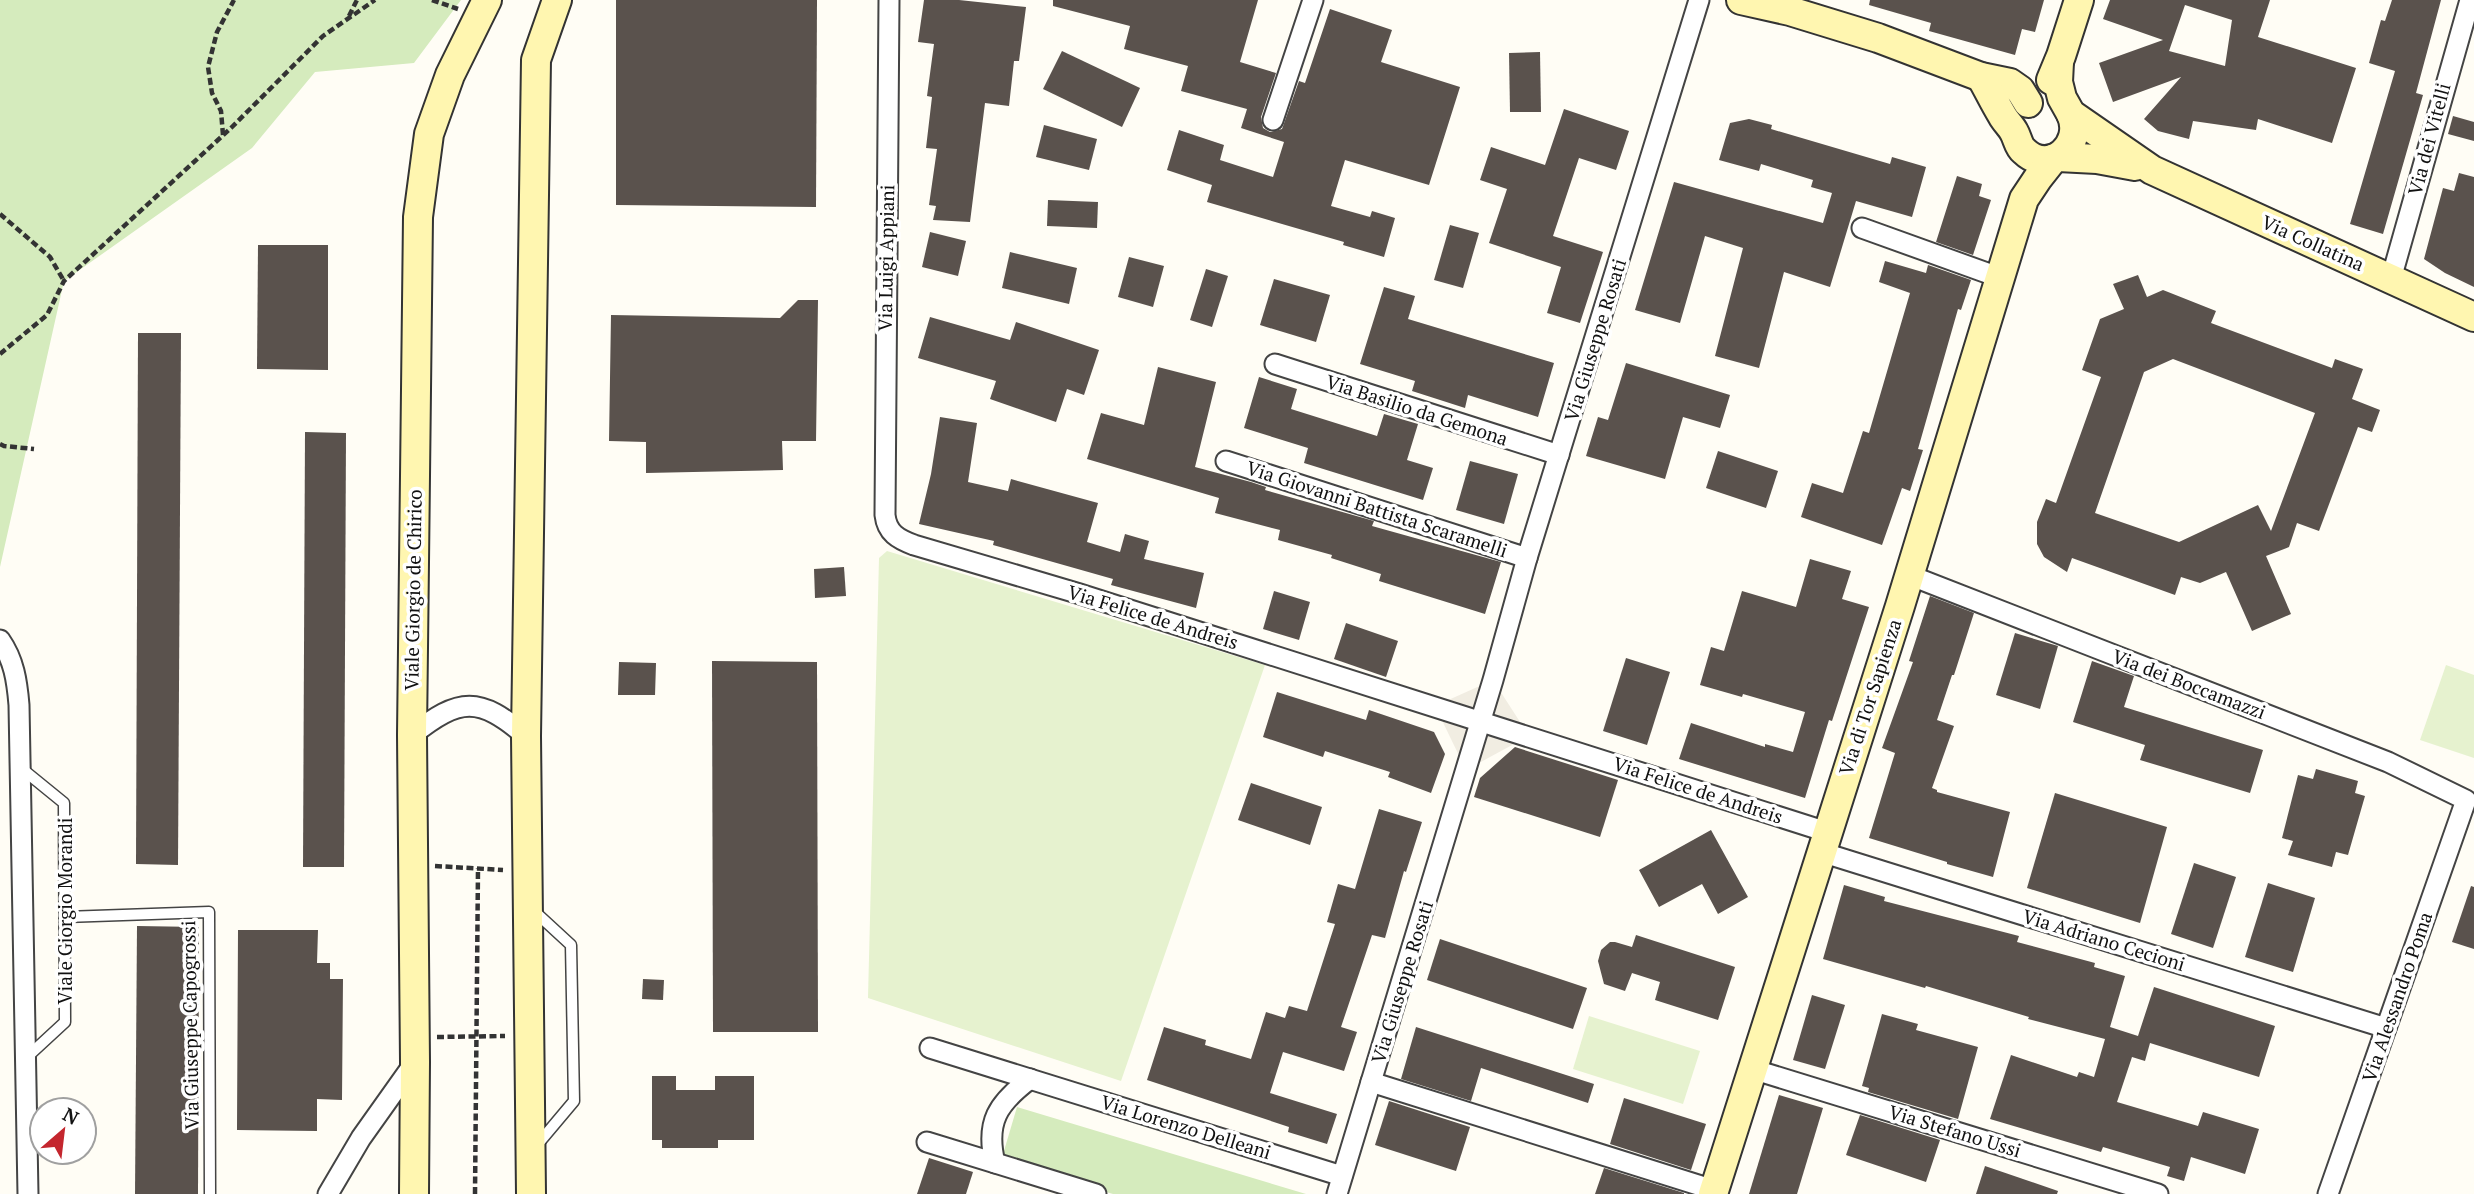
<svg xmlns="http://www.w3.org/2000/svg" width="2474" height="1194" viewBox="0 0 2474 1194" font-family="'PT Serif',serif">
	<style>
		.green { fill: #d5ebbd }
		.pitch { fill: #e6f2cf }
		.plaza { fill: #f1ede2 }
		.building { fill: #5a524d; fill-rule: evenodd }
		.lines { fill: none; stroke-linecap: round; stroke-linejoin: round }
		.lane-casing { stroke: #444; stroke-width: 13 }
		.street-casing { stroke: #444; stroke-width: 23 }
		.secondary-casing { stroke: #333; stroke-width: 32 }
		.path { stroke: #333; stroke-width: 4.5; stroke-dasharray: 7 3.5; stroke-linecap: butt }
		.lane { stroke: #fff; stroke-width: 10 }
		.street { stroke: #fff; stroke-width: 19 }
		.secondary { stroke: #fff6b0; stroke-width: 28 }
		.labels { text-anchor: middle; stroke-width: 7; stroke-linejoin: round; paint-order: stroke }
		.street-label { font-size: 19px; fill: #111; stroke: #fff }
	</style>
	<rect width="100%" height="100%" fill="#fffdf5"/>
	<!-- green -->
	<g class="green">
		<path d="M0,0H461L414,63L315,72L252,148L64,281L0,567Z"/>
		<path d="M1017,1107L1306,1194H1113L1001,1161Z"/>
	</g>
	<!-- pitch -->
	<g class="pitch">
		<path d="M887,551L1265,665L1121,1081L868,998L879,558Z"/>
		<path d="M2446,665L2474,675V758L2420,740Z"/>
		<path d="M1589,1016L1700,1051L1683,1104L1573,1069Z"/>
	</g>
	<!-- plaza -->
	<path class="plaza" d="M1493,680L1529,736L1466,770L1435,706Z"/>
	<!-- building -->
	<g class="building">
		<path d="M616,0H817L816,207L616,205Z"/>
		<path d="M924,0H959L1026,7L1019,61H1014L1009,106L985,103L970,222L933,220L936,206L929,205L937,149L926,148L932,97L927,96L934,44L918,42Z"/>
		<path d="M1053,0H1258L1240,62L1276,73L1261,117L1263,128L1270,132L1282,129L1299,81L1305,83L1330,9L1392,30L1381,62L1460,87L1429,185L1345,160L1331,206L1370,217L1372,211L1395,218L1384,257L1343,245L1344,242L1207,202L1212,185L1167,170L1179,130L1224,145L1220,160L1273,177L1284,142L1241,128L1247,109L1181,91L1188,66L1124,49L1130,26L1053,6Z"/>
		<path d="M1870,0H2044L2035,32L2022,29L2015,55L1929,31L1931,23L1869,5Z"/>
		<path d="M2110,0H2270L2258,37L2356,68L2332,143L2258,119L2256,130L2193,121L2189,139L2158,131L2144,119L2181,77L2113,102L2099,63L2163,40L2103,19ZM2185,5L2232,20L2225,66L2169,51Z"/>
		<path d="M2392,0H2441L2416,93L2423,95L2383,234L2350,224L2395,71L2369,63L2381,20L2385,21Z"/>
		<path d="M1062,51L1140,88L1122,127L1043,89Z"/>
		<path d="M1540,52L1541,112H1510L1509,53Z"/>
		<path d="M1564,109L1629,131L1616,170L1579,158L1553,236L1603,252L1580,323L1547,313L1561,267L1489,243L1507,189L1480,180L1491,147L1545,165Z"/>
		<path d="M2453,116L2474,122V141L2448,134Z"/>
		<path d="M1749,119L1772,125L1771,129L1890,164L1892,157L1926,167L1912,217L1856,201L1830,287L1784,272L1759,368L1715,356L1743,248L1705,236L1680,323L1635,310L1674,182L1823,223L1832,193L1811,187L1813,180L1761,164L1759,171L1719,160L1730,123Z"/>
		<path d="M1044,125L1097,139L1089,170L1036,157Z"/>
		<path d="M2459,173L2474,177V287L2445,273L2424,259L2443,188L2454,191Z"/>
		<path d="M1957,176L1982,184L1979,196L1991,200L1973,255L1936,242Z"/>
		<path d="M1048,200L1098,202L1097,228L1047,226Z"/>
		<path d="M1450,225L1479,233L1463,288L1434,280Z"/>
		<path d="M930,232L966,241L958,276L922,267Z"/>
		<path d="M258,245H328V370L257,369Z"/>
		<path d="M1010,252L1077,268L1069,304L1002,288Z"/>
		<path d="M1129,257L1164,266L1153,307L1118,297Z"/>
		<path d="M1885,261L1926,273L1928,265L1971,280L1961,310L1958,309L1918,449L1923,450L1910,491L1902,488L1882,545L1801,517L1812,483L1843,493L1863,431L1869,433L1910,293L1879,282Z"/>
		<path d="M1206,269L1228,276L1212,327L1190,320Z"/>
		<path d="M2138,275L2147,297L2163,290L2216,311L2211,323L2332,368L2335,359L2363,369L2352,399L2380,410L2372,432L2358,427L2319,531L2297,523L2289,547L2266,556L2291,614L2252,631L2226,572L2200,583L2181,577L2175,595L2072,558L2067,572L2044,557L2037,544V522L2046,499L2056,503L2101,377L2082,370L2100,319L2124,309L2113,284ZM2173,359L2315,413L2271,531L2258,505L2179,542L2095,513L2144,372Z"/>
		<path d="M1274,279L1330,295L1316,342L1260,325Z"/>
		<path d="M1384,287L1415,296L1408,319L1554,363L1538,417L1468,395L1465,408L1412,391L1415,381L1360,364Z"/>
		<path d="M798,300H818L816,441H782L783,470L646,473V442L609,441L611,315L780,318Z"/>
		<path d="M930,317L1010,340L1016,322L1099,350L1084,395L1067,389L1056,422L990,399L996,381L918,358Z"/>
		<path d="M138,333H181L178,865L136,864Z"/>
		<path d="M1626,363L1730,395L1720,428L1683,417L1665,479L1586,456L1598,417L1608,420Z"/>
		<path d="M1158,367L1216,382L1195,467L1251,482L1266,487L1265,490L1374,521L1372,526L1501,562L1485,614L1379,581L1381,574L1331,558L1332,555L1278,540L1280,530L1215,513L1219,498L1087,459L1101,413L1144,425Z"/>
		<path d="M1259,377L1297,389L1291,409L1377,436L1384,414L1418,424L1407,460L1433,468L1423,500L1304,463L1308,448L1244,428Z"/>
		<path d="M940,417L977,423L968,482L1008,491L1011,479L1098,503L1087,542L1120,552L1125,534L1149,541L1144,559L1204,573L1196,608L1111,585L1113,579L993,545L994,541L919,524L931,474Z"/>
		<path d="M305,432L346,433L344,867H303Z"/>
		<path d="M1718,451L1778,471L1766,508L1706,488Z"/>
		<path d="M1470,461L1518,474L1504,524L1456,510Z"/>
		<path d="M1810,559L1851,571L1842,599L1869,607L1832,721L1829,720L1805,798L1679,759L1691,723L1765,747V744L1793,752L1805,712L1743,694L1742,697L1700,685L1711,647L1724,651L1742,591L1796,607Z"/>
		<path d="M844,567L846,596L815,598L814,569Z"/>
		<path d="M1274,591L1310,602L1299,640L1263,629Z"/>
		<path d="M1930,596L1974,613L1954,675H1952L1937,720L1954,726L1932,788L1937,790V792L2010,812L1993,877L1947,864V862L1869,838L1895,753L1882,748L1913,662L1909,661Z"/>
		<path d="M1346,623L1398,641L1386,677L1334,659Z"/>
		<path d="M2015,633L2058,646L2040,709L1996,695Z"/>
		<path d="M1626,658L1670,672L1647,745L1603,731Z"/>
		<path d="M712,661L817,662L818,1032H713Z"/>
		<path d="M2092,661L2134,676L2124,707L2263,750L2250,793L2140,760L2145,745L2073,722Z"/>
		<path d="M619,662L656,663L655,695H618Z"/>
		<path d="M1277,692L1366,720L1369,710L1434,732L1445,754L1431,793L1388,777L1390,772L1325,751L1323,757L1263,737Z"/>
		<path d="M1515,747L1618,780L1600,837L1474,797L1480,778Z"/>
		<path d="M2316,769L2358,781L2355,793L2365,796L2348,855L2336,852L2332,867L2288,855L2293,841L2282,838L2298,775L2313,779Z"/>
		<path d="M1251,783L1322,807L1310,845L1238,820Z"/>
		<path d="M2055,793L2167,827L2140,923L2027,888Z"/>
		<path d="M1379,809L1422,822L1406,872L1404,871L1385,938L1372,935L1341,1027L1357,1032L1344,1071L1283,1052L1270,1093L1337,1114L1327,1144L1288,1132L1289,1127L1147,1080L1164,1027L1206,1040L1205,1045L1251,1059L1266,1012L1285,1018L1289,1006L1307,1011L1335,924L1327,922L1338,884L1355,889Z"/>
		<path d="M1711,830L1748,897L1718,914L1702,884L1659,907L1639,870Z"/>
		<path d="M2194,863L2236,877L2213,948L2171,934Z"/>
		<path d="M2268,883L2315,898L2293,972L2245,957Z"/>
		<path d="M1844,885L1885,897L1884,901L2019,936L2017,942L2095,963L2094,967L2125,976L2110,1027L2138,1036L2154,987L2275,1026L2259,1077L2150,1043L2145,1061L2132,1057L2117,1102L2198,1126L2203,1112L2259,1129L2245,1174L2191,1157L2184,1181L2167,1176L2170,1167L2103,1147L2101,1152L1990,1119L2011,1055L2077,1077L2079,1072L2094,1077L2105,1039L2028,1019L2029,1017L1926,986L1925,988L1823,959Z"/>
		<path d="M2471,886L2474,887V949L2452,942Z"/>
		<path d="M137,926L199,927L198,1194H135Z"/>
		<path d="M238,930H318L317,963H330V979H343L342,1100L317,1099V1131L237,1130Z"/>
		<path d="M1636,935L1735,967L1718,1020L1655,1000L1660,982L1632,973L1625,991L1604,984L1598,961L1601,950L1610,942H1615L1632,947Z"/>
		<path d="M1440,939L1587,988L1573,1029L1427,980Z"/>
		<path d="M643,979L664,980L663,1000L642,999Z"/>
		<path d="M1812,995L1845,1005L1825,1069L1793,1060Z"/>
		<path d="M1882,1014L1918,1024L1916,1030L1978,1047L1958,1119L1868,1092L1869,1088L1862,1086Z"/>
		<path d="M1416,1027L1594,1084L1588,1103L1481,1068L1471,1101L1401,1079Z"/>
		<path d="M652,1076H676V1090H715V1076H754V1140H718V1148H662V1140H652Z"/>
		<path d="M1779,1095L1823,1108L1797,1194H1749Z"/>
		<path d="M1624,1098L1706,1124L1691,1170L1610,1144Z"/>
		<path d="M1389,1101L1470,1127L1456,1171L1375,1145Z"/>
		<path d="M1860,1115L1940,1140L1926,1182L1846,1155Z"/>
		<path d="M929,1158L973,1172L966,1194H917Z"/>
		<path d="M1985,1166L2058,1191L2057,1194H1976Z"/>
		<path d="M1604,1168L1684,1193V1194H1595Z"/>
	</g>
	<g class="lines">
		<!-- lane casing -->
		<g class="lane-casing">
			<g id="lane">
				<path d="M21,768L64,803L65,1022L26,1058"/>
				<path d="M533,910L571,945L574,1101L537,1145"/>
				<path d="M65,917L209,912L210,1194"/>
			</g>
		</g>
		<!-- street casing -->
		<g class="street-casing">
			<g id="street">
				<path d="M889,0L885,515C887,533 898,539 914,545L1080,594L1827,832"/>
				<path d="M1273,120L1313,0"/>
				<path d="M1862,228L2001,278"/>
				<path d="M2391,279L2470,0"/>
				<path d="M1275,364L1559,455"/>
				<path d="M1226,461L1527,558"/>
				<path d="M1909,575L2388,762L2466,800L2328,1194"/>
				<path d="M0,640C14,660 17,681 19,705L28,1194"/>
				<path d="M412,735C460,697 479,696 526,736"/>
				<path d="M1821,852L2386,1028"/>
				<path d="M930,1048L1342,1176"/>
				<path d="M1752,1069L2158,1194"/>
				<path d="M1371,1082L1714,1190"/>
				<path d="M927,1142L1096,1194"/>
				<path d="M995,1163C985,1122 998,1103 1030,1079"/>
				<path d="M328,1194L361,1138L415,1062"/>
				<path d="M1337,1194L1493,680L1527,558L1699,0"/>
			</g>
		</g>
		<!-- secondary casing -->
		<g class="secondary-casing">
			<g id="secondary">
				<path d="M1741,0L1790,11L1878,38L1981,77L2010,83L2020,90L2028,103"/>
				<path d="M2059,62L2058,82L2062,98L2071,114L2152,170L2474,317"/>
				<path d="M1981,77C1988,89 1994,102 2002,115C2005,121 2011,126 2014,132C2018,139 2018,146 2024,151C2050,176 2085,144 2071,114"/>
				<path d="M2051,80L2061,56L2079,0"/>
				<path d="M2058,157L2097,159L2135,166"/>
				<path d="M414,1194L415,1062L412,735L418,217L429,134L450,75L487,0"/>
				<path d="M531,1194L526,736L536,60L557,0"/>
				<path d="M1713,1194L1900,606L2024,199L2038,178L2053,159"/>
			</g>
		</g>
		<!-- path -->
		<g class="path">
			<path d="M432,0L458,9"/>
			<path d="M349,16L357,0"/>
			<path d="M223,135L221,111L212,93L208,67L217,32L234,0"/>
			<path d="M0,214L50,257L64,281"/>
			<path d="M0,354L47,315L64,281L231,128L323,36L375,0"/>
			<path d="M0,444L4,446L34,449"/>
			<path d="M435,866L503,870"/>
			<path d="M437,1037L505,1036"/>
			<path d="M475,1194L478,868"/>
		</g>
		<!-- lane -->
		<use href="#lane" class="lane"/>
		<!-- street -->
		<use href="#street" class="street"/>
		<!-- secondary -->
		<use href="#secondary" class="secondary"/>
	</g>
	<g class="labels">
		<!-- street labels -->
		<g class="street-label">
			<text transform="translate(2429 139) rotate(-75)" y="7">Via dei Vitelli</text>
			<text transform="translate(2313 243) rotate(24)" y="7">Via Collatina</text>
			<text transform="translate(886 258) rotate(-89)" y="7">Via Luigi Appiani</text>
			<text transform="translate(1595 340) rotate(-73)" y="7">Via Giuseppe Rosati</text>
			<text transform="translate(1417 410) rotate(18)" y="7">Via Basilio da Gemona</text>
			<text transform="translate(1377 509) rotate(18)" y="7">Via Giovanni Battista Scaramelli</text>
			<text transform="translate(413 590) rotate(-89)" y="7">Viale Giorgio de Chirico</text>
			<text transform="translate(1153 617) rotate(17)" y="7">Via Felice de Andreis</text>
			<text transform="translate(2189 684) rotate(21)" y="7">Via dei Boccamazzi</text>
			<text transform="translate(1870 697) rotate(-72)" y="7">Via di Tor Sapienza</text>
			<text transform="translate(1698 790) rotate(18)" y="7">Via Felice de Andreis</text>
			<text transform="translate(65 911) rotate(-90)" y="7">Viale Giorgio Morandi</text>
			<text transform="translate(2104 940) rotate(17)" y="7">Via Adriano Cecioni</text>
			<text transform="translate(1402 982) rotate(-73)" y="7">Via Giuseppe Rosati</text>
			<text transform="translate(2397 997) rotate(-71)" y="7">Via Alessandro Poma</text>
			<text transform="translate(190 1025) rotate(-91)" y="7">Via Giuseppe Capogrossi</text>
			<text transform="translate(1186 1127) rotate(17)" y="7">Via Lorenzo Delleani</text>
			<text transform="translate(1955 1131) rotate(17)" y="7">Via Stefano Ussi</text>
		</g>
	</g>
	<!-- north arrow -->
	<g transform="translate(63 1131) rotate(28)"><circle r="33" fill="#ffffff" stroke="#a0a0a0" stroke-width="2"/>
	<path d="M0-5L12 26L0 18L-12 26Z" fill="#c4262e"/>
	<text y="-10" font-size="19" font-weight="bold" text-anchor="middle" fill="#111111">N</text>
	</g>
</svg>
